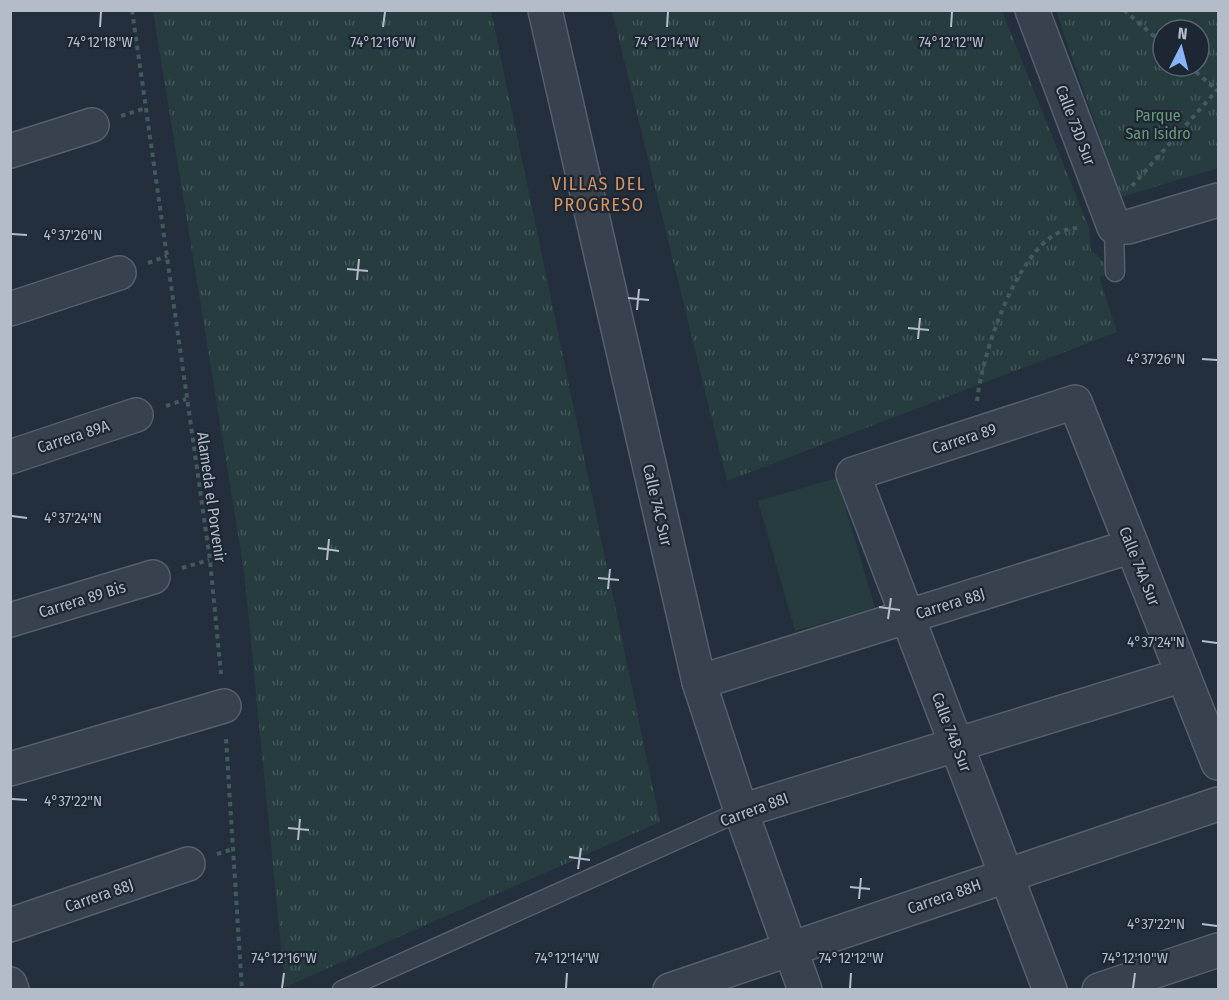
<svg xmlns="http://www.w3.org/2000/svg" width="1229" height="1000" viewBox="0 0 1229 1000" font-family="'Fira Sans Condensed',sans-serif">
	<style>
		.grass { fill: url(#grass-tufts); fill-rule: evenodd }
		.garden { fill: #263c3f }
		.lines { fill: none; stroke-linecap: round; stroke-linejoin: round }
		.lane-casing { stroke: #565f6c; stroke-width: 21 }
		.street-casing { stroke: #565f6c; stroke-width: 36 }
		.path { stroke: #44595c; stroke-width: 4; stroke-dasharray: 4.5 4.5; stroke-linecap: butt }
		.lane { stroke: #38414e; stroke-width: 18 }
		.street { stroke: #38414e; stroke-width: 33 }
		.ticks { fill: none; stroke: #b4bcc9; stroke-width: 2 }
		.labels { text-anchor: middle; stroke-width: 4.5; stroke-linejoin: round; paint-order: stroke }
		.park-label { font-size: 16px; fill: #6b9a76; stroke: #1d2633 }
		.street-label { font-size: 16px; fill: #b4bcc9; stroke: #1d2633 }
		.neighbourhood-label { font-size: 18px; letter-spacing: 1.5px; fill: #d59563; stroke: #1d2633 }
		.ticks-label { font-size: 15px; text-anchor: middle; fill: #b4bcc9; stroke: #1d2633; stroke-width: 4.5; stroke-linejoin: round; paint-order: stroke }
	</style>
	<defs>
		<pattern id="grass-tufts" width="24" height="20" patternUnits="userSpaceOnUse" patternTransform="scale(1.5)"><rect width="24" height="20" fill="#263c3f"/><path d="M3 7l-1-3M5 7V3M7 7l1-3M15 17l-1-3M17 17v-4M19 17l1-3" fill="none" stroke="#435659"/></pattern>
	</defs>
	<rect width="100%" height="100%" fill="#242f3e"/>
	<!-- grass -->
	<g class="grass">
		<path d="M153,11H491L660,822L285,987L244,571Z"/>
		<path d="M612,11H1002L1089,228L1091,250L1115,272L1099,277L1117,332L727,481Z"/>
		<path d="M1056,11H1218V168L1121,197ZM1163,30H1199V66H1163Z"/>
	</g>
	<!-- garden -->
	<path class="garden" d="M837,478L875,608L795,631L758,501Z"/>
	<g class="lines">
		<!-- lane casing -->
		<g class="lane-casing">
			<g id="lane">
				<path d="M1114,227L1115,272"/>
				<path d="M342,990L741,811"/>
			</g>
		</g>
		<!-- street casing -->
		<g class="street-casing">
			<g id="street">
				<path d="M545,10L699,682L741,811L805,990"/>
				<path d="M1032,10L1114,227H1128L1218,200"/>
				<path d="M10,151L92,125"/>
				<path d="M10,309L119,273"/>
				<path d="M10,457L136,415"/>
				<path d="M10,620L153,577"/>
				<path d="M699,682L1132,546"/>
				<path d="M10,769L224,706"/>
				<path d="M741,811L1183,675"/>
				<path d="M10,925L188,864"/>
				<path d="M10,984L12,990"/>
				<path d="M670,990L1218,804"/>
				<path d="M1050,990L853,474L1075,402L1218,763"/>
				<path d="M1099,990L1218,950"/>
			</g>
		</g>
		<!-- path -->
		<g class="path">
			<path d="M132,10L210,560L221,674"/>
			<path d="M1124,10L1163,44"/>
			<path d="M1189,66L1218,91"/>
			<path d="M121,116L146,108"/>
			<path d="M1132,186L1218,89"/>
			<path d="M148,263L167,256"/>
			<path d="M977,401C982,355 1013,261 1054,235C1062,230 1071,228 1080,228"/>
			<path d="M166,406L186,399"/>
			<path d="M182,568L209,560"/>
			<path d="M226,739L242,990"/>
			<path d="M217,854L233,849"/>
		</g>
		<!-- lane -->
		<use href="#lane" class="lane"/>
		<!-- street -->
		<use href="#street" class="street"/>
	</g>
	<!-- ticks -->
	<path class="ticks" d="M100,27L101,12M383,27L385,12M667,27L668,12M951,27L952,12M12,234L27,235M347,269L368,271M357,280L359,259M628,298L649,300M637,310L639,289M908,328L929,330M918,339L920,318M1202,359L1217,360M12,516L27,518M318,548L339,551M327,560L329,539M598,578L619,580M608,589L610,569M879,607L900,610M888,619L891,598M1202,641L1217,643M12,799L27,800M288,828L309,830M298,840L300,819M569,857L590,860M578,869L581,848M850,887L870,889M859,899L861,878M1202,924L1217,926M282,988L284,973M566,988L567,973M850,988L851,973M1133,988L1135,973"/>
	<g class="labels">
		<!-- park labels -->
		<g class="park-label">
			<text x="1158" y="121">Parque<tspan x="1158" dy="18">San Isidro</tspan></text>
		</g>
		<!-- street labels -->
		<g class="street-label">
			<text transform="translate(1076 125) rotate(69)" y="6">Calle 73D Sur</text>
			<text transform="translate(73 436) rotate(-18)" y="6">Carrera 89A</text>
			<text transform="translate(964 438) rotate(-18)" y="6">Carrera 89</text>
			<text transform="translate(212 497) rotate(82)" y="6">Alameda el Porvenir</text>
			<text transform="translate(658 505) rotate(77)" y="6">Calle 74C Sur</text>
			<text transform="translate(1140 566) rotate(68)" y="6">Calle 74A Sur</text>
			<text transform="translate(82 599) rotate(-17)" y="6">Carrera 89 Bis</text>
			<text transform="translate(950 603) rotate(-17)" y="6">Carrera 88J</text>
			<text transform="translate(952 732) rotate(69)" y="6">Calle 74B Sur</text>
			<text transform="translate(754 809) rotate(-20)" y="6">Carrera 88I</text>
			<text transform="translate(99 895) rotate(-19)" y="6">Carrera 88J</text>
			<text transform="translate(944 896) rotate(-19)" y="6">Carrera 88H</text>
		</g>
		<!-- neighbourhood labels -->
		<g class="neighbourhood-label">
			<text x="599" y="190">VILLAS DEL<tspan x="599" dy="21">PROGRESO</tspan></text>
		</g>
	</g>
	<g class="ticks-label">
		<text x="100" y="47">74°12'18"W</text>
		<text x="383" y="47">74°12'16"W</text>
		<text x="667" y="47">74°12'14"W</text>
		<text x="951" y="47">74°12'12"W</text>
		<text x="73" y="240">4°37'26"N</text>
		<text x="1156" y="364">4°37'26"N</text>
		<text x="73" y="523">4°37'24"N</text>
		<text x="1156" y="647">4°37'24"N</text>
		<text x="73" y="806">4°37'22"N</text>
		<text x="1156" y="929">4°37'22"N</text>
		<text x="284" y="963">74°12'16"W</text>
		<text x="567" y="963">74°12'14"W</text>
		<text x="851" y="963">74°12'12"W</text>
		<text x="1135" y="963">74°12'10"W</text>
	</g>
	<!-- border -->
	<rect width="1229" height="1000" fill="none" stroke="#b4bcc9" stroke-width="24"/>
	<!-- north arrow -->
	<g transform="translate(1181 48) rotate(6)"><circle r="28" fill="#1d2633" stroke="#59626f" stroke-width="1.5"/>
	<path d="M0-4.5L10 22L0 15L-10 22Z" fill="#8ab4f8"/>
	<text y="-9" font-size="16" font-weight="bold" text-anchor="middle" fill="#b4bcc9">N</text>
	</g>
</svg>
